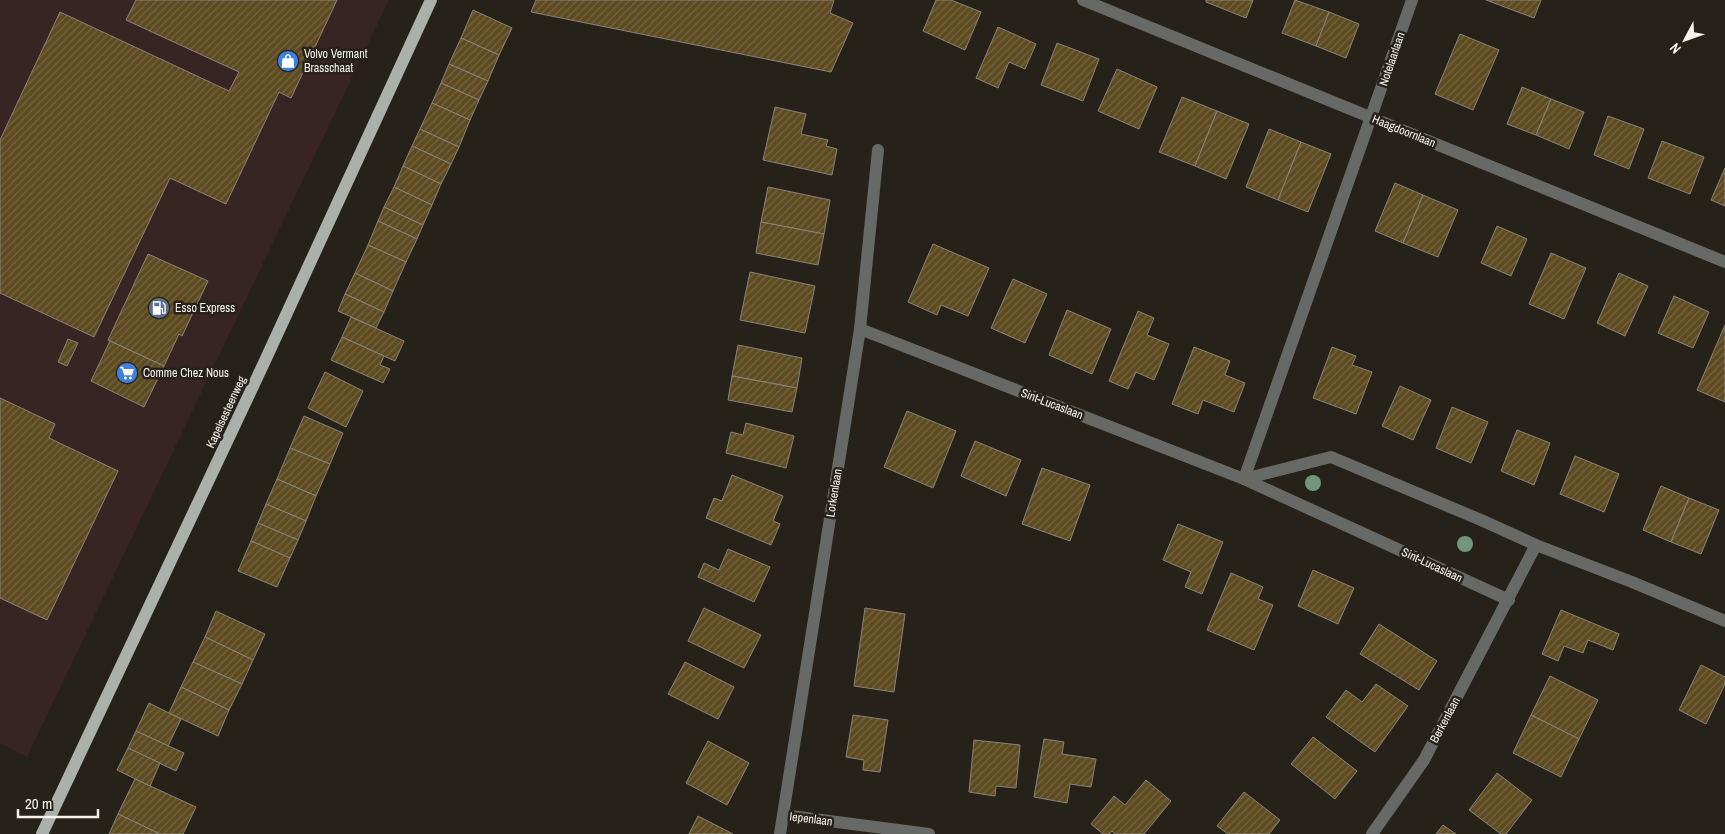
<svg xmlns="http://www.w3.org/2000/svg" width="1725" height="834" viewBox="0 0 1725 834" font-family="'Archivo Narrow',sans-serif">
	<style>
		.commercial { fill: #372423 }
		.building { fill: url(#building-hatch); stroke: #89847a }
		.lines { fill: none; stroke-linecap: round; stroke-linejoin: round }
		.minor { stroke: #666966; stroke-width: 12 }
		.major { stroke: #a9b1aa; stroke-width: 12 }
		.tree { fill: #729679 }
		.labels { text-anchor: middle; stroke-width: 5; stroke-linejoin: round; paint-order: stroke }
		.poi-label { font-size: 12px; fill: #f7f4ef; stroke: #26221a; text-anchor: start }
		.street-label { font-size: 12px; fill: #f7f4ef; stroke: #26221a }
	</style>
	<defs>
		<pattern id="building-hatch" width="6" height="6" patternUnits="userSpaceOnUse" patternTransform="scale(1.25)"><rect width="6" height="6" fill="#5d4a20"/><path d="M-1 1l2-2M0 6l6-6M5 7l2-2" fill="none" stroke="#756541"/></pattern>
	</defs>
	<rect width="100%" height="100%" fill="#26221a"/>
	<!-- commercial -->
	<path class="commercial" d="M0,0H389L27,757L0,743Z"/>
	<!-- building -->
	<g class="building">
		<path d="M136,0H337L291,98L279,92L226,204L170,178L94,337L0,293V140L60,12L229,91L239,72L126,20Z"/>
		<path d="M536,0H834L830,13L853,23L831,72L531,12Z"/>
		<path d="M936,0H951L981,12L965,50L923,31Z"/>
		<path d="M1206,0H1253L1246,18L1206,2Z"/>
		<path d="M1295,0L1329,12L1316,46L1282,33Z"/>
		<path d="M1486,0H1541L1534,18Z"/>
		<path d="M473,10L512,28L499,55L461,38Z"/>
		<path d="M1329,12L1359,24L1346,58L1316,46Z"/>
		<path d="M998,27L1036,44L1025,69L1009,62L998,88L976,78Z"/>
		<path d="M1460,34L1499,50L1473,110L1435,94Z"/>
		<path d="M461,38L499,55L488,81L449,64Z"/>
		<path d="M1057,43L1099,59L1083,101L1041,85Z"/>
		<path d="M449,64L488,81L479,100L441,83Z"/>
		<path d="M1117,69L1157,87L1139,129L1098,111Z"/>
		<path d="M441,83L479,100L470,120L432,103Z"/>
		<path d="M1522,87L1551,99L1536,135L1507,124Z"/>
		<path d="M1182,97L1217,111L1195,166L1159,152Z"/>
		<path d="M1551,99L1584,112L1569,149L1536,135Z"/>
		<path d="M432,103L470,120L459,147L420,129Z"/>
		<path d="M775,107L806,114L801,134L828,140L826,146L837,149L832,175L763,160Z"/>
		<path d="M1217,111L1249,124L1226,179L1195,166Z"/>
		<path d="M1608,116L1644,129L1629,169L1594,155Z"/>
		<path d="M420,129L459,147L451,164L412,146Z"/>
		<path d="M1269,129L1301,142L1278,200L1246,187Z"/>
		<path d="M1662,141L1704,157L1690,194L1648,178Z"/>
		<path d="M1301,142L1331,154L1308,212L1278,200Z"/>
		<path d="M412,146L451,164L441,184L403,166Z"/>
		<path d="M403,166L441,184L432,205L394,187Z"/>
		<path d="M1725,168V206L1711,200Z"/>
		<path d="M1395,183L1423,195L1403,243L1375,231Z"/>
		<path d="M394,187L432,205L423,225L384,207Z"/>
		<path d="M768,187L830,200L824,234L761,222Z"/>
		<path d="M1423,195L1458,210L1438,257L1403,243Z"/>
		<path d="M384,207L423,225L417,239L378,221Z"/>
		<path d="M378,221L417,239L406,262L368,245Z"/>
		<path d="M761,222L824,234L818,265L756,253Z"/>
		<path d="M1497,226L1527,239L1511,276L1481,263Z"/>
		<path d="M933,244L989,268L968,316L941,305L937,315L908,302Z"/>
		<path d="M368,245L406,262L393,291L355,273Z"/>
		<path d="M1551,253L1586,268L1564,319L1529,304Z"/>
		<path d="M148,254L208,281L182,336L179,334L164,366L108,340Z"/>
		<path d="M750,272L815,286L805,333L740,320Z"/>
		<path d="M355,273L393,291L384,312L345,294Z"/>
		<path d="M1619,273L1648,286L1625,336L1597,323Z"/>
		<path d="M1013,279L1047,294L1025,343L991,328Z"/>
		<path d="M345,294L384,312L376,328L338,311Z"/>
		<path d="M1674,296L1709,312L1693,348L1658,333Z"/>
		<path d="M1067,310L1111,329L1092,374L1049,355Z"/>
		<path d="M1138,311L1154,318L1147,335L1169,344L1154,380L1136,372L1128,389L1109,381Z"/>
		<path d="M351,317L404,341L395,361L342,337Z"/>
		<path d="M1725,325V402L1697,390Z"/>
		<path d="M342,337L384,356L380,365L390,369L383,383L331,360Z"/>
		<path d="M68,339L78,343L67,366L58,362Z"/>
		<path d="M110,341L164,366L144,407L91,381Z"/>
		<path d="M738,345L802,358L797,388L732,376Z"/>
		<path d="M1194,347L1230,361L1225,375L1245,383L1234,412L1203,400L1198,414L1172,404Z"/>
		<path d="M1332,347L1356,356L1352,365L1372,372L1356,414L1313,398Z"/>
		<path d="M325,372L363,391L346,427L308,408Z"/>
		<path d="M732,376L797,388L792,412L728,400Z"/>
		<path d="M1400,386L1431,400L1413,440L1382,426Z"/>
		<path d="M0,398L55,424L49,438L118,471L47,620L0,598Z"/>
		<path d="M1452,407L1488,422L1471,463L1436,448Z"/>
		<path d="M907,411L956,431L933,488L884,467Z"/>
		<path d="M304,416L343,433L330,464L290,448Z"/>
		<path d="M746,423L794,436L786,468L726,453L731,432L743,435Z"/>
		<path d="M1517,430L1550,443L1534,485L1501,471Z"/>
		<path d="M975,441L1021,460L1006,496L961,476Z"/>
		<path d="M290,448L330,464L316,496L277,479Z"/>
		<path d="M1575,456L1619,474L1604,512L1560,494Z"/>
		<path d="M1042,468L1090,485L1070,541L1022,524Z"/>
		<path d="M732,475L783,496L773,521L780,524L771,545L706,518L714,498L722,501Z"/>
		<path d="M277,479L316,496L306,521L266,504Z"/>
		<path d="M1661,486L1689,498L1671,542L1643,530Z"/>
		<path d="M1689,498L1719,510L1701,554L1671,542Z"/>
		<path d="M266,504L306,521L298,540L258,523Z"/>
		<path d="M258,523L298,540L290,558L251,541Z"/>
		<path d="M1178,524L1223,542L1202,594L1185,587L1191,572L1163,560Z"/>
		<path d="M251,541L290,558L277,587L238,571Z"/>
		<path d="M728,549L770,567L754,602L698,577L704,563L719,570Z"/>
		<path d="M1313,570L1354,588L1338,624L1298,606Z"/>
		<path d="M1231,573L1263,587L1258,599L1273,605L1254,650L1207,630Z"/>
		<path d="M704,608L761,635L744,668L688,641Z"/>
		<path d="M865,608L905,614L894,692L854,686Z"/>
		<path d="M1561,610L1619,634L1613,650L1588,640L1583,653L1564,646L1558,661L1542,654Z"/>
		<path d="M216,611L265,634L253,660L205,637Z"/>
		<path d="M1379,624L1437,661L1419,690L1360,654Z"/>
		<path d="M205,637L253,660L242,684L193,662Z"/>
		<path d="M193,662L242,684L229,710L181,687Z"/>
		<path d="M685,662L734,687L718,719L668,694Z"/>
		<path d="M1701,665L1725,677V684L1706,724L1679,710Z"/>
		<path d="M1550,676L1598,700L1579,739L1531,715Z"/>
		<path d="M1376,684L1408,706L1375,752L1326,717L1346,690L1362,702Z"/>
		<path d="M181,687L229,710L218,736L169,713Z"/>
		<path d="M149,703L181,719L168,746L136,731Z"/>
		<path d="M853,715L888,720L880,772L863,770L864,760L846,757Z"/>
		<path d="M1531,715L1579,739L1561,777L1513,753Z"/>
		<path d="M136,731L184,753L176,771L128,748Z"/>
		<path d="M1313,737L1357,771L1335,799L1291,764Z"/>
		<path d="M1044,739L1064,742L1062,754L1096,759L1091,787L1070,784L1067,803L1034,797Z"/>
		<path d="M974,740L1020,745L1016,788L996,786L995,796L969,792Z"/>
		<path d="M708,741L749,763L727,805L686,783Z"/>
		<path d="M128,748L160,763L150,786L117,770Z"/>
		<path d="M1497,773L1532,800L1506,834H1501L1469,810Z"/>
		<path d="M135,779L196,807L183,834H160L118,814Z"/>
		<path d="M1146,780L1171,801L1144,834H1115L1112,831L1109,834H1103L1091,824L1114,796L1125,805Z"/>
		<path d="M1244,792L1280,820L1269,834H1228L1217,826Z"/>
		<path d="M118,814L160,834H109Z"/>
		<path d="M698,816L733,834H689Z"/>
		<path d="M1443,825L1456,834H1436Z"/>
	</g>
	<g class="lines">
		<!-- minor -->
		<g class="minor">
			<path d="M1083,0L1725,262"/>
			<path d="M860,329L1244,479L1509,600"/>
			<path d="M1244,479L1331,457L1481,520L1536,545L1632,582L1725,621"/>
			<path d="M1244,479L1412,0"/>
			<path d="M783,815L929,834"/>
			<path d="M780,834L860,329L878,150"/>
			<path d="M1372,834L1424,760L1536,545"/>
		</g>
		<!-- major -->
		<path class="major" d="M42,834L263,365L431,0"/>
	</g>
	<!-- trees -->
	<g class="tree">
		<circle cx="1313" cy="483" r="8"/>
		<circle cx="1465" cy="544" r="8"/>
	</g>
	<!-- icons -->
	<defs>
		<g id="shop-disc" transform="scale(1.125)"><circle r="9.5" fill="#3f7fe0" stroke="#26221a"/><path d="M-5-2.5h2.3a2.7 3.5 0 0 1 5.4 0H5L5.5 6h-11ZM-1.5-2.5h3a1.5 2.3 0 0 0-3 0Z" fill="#fff"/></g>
		<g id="fuel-disc" transform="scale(1.125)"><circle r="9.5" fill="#5c6f8a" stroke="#26221a"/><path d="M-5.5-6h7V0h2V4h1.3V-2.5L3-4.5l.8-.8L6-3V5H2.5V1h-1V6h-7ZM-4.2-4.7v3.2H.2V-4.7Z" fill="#fff"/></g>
		<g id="supermarket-disc" transform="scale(1.125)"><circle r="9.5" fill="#3f7fe0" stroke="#26221a"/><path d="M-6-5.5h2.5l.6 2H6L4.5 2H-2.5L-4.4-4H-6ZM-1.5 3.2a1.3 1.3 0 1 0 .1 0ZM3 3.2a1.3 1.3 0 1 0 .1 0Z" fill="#fff"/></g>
	</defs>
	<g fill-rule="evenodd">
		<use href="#shop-disc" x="288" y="61"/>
		<use href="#fuel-disc" x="159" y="308"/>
		<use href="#supermarket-disc" x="127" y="373"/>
	</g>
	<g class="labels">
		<!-- poi labels -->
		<g class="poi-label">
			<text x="304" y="58">Volvo Vermant<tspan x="304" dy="14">Brasschaat</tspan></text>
			<text x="175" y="312">Esso Express</text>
			<text x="143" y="377">Comme Chez Nous</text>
		</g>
		<!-- street labels -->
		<g class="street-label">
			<text transform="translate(1392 59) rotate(-71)" y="4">Notelaarlaan</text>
			<text transform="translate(1404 131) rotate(22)" y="4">Haagdoornlaan</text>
			<text transform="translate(1052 404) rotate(21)" y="4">Sint-Lucaslaan</text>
			<text transform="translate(226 412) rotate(-65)" y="4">Kapelsesteenweg</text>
			<text transform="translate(834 493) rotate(-81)" y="4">Lorkenlaan</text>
			<text transform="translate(1432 565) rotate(25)" y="4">Sint-Lucaslaan</text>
			<text transform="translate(1445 720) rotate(-62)" y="4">Berkenlaan</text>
			<text transform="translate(811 819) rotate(7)" y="4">Iepenlaan</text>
		</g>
	</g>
	<!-- north arrow -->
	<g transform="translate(1685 40) rotate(229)" stroke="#26221a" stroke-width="4" paint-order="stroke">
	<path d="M0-4L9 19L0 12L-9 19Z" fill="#f7f4ef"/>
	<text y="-8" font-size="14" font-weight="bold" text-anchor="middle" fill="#f7f4ef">N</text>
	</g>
	<!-- scale -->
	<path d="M18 809v8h80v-8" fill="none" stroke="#f7f4ef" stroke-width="2.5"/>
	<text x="25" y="809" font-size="15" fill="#f7f4ef" stroke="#26221a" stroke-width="4" paint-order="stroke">20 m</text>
</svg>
